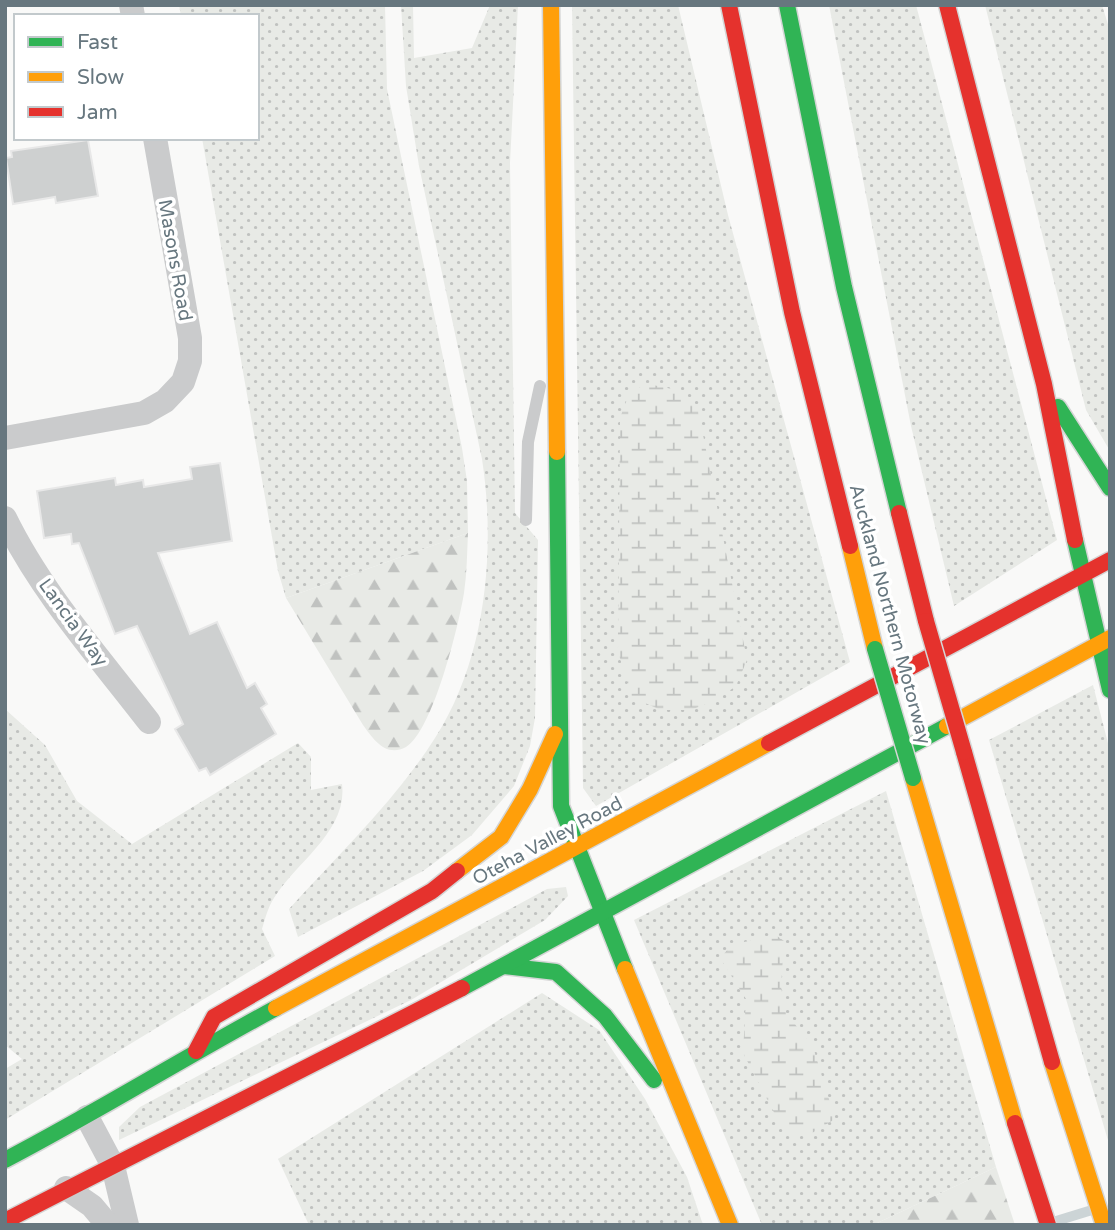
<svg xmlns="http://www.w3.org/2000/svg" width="1115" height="1230" viewBox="0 0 1115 1230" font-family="'Varela Round',sans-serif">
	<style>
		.grass { fill: url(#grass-dots) }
		.forest { fill: url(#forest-firs) }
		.wetland { fill: url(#wetland-marsh) }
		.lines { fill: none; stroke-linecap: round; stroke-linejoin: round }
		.stream { stroke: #ccd4d6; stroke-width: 10 }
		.building { fill: #ced0d0; stroke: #e8e8e8; stroke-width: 2 }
		.fast-casing { stroke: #d4d5d5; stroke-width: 19 }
		.slow-casing { stroke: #d4d5d5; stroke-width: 19 }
		.jam-casing { stroke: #d4d5d5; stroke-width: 19 }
		.lane { stroke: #cacbcc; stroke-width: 12 }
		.street { stroke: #cacbcc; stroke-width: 24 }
		.fast { stroke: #30b455; stroke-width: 16 }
		.slow { stroke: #ff9f0a; stroke-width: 16 }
		.jam { stroke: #e5322d; stroke-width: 16 }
		.fast-bridge-casing { stroke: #d5d6d6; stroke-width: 19; stroke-linecap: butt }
		.jam-bridge-casing { stroke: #d5d6d6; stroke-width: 19; stroke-linecap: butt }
		.fast-bridge { stroke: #30b455; stroke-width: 16 }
		.jam-bridge { stroke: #e5322d; stroke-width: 16 }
		.labels { text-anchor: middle; stroke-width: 7; stroke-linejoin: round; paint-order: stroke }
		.street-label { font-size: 19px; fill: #67777f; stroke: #fff }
	</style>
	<defs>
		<pattern id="grass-dots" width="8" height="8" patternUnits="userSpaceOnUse" patternTransform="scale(1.75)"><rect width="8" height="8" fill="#e8eae6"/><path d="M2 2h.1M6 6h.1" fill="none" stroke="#c0c2c0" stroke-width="1.8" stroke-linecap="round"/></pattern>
		<pattern id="forest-firs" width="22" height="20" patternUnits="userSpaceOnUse" patternTransform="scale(1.75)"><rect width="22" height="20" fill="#e8eae6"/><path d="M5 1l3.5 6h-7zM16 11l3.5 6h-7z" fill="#c0c2c0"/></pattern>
		<pattern id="wetland-marsh" width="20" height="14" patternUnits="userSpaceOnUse" patternTransform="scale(1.75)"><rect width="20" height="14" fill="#e8eae6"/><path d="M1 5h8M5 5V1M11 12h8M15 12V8" fill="none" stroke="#c0c2c0"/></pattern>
	</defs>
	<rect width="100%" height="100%" fill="#f9f9f8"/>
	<!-- grass -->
	<g class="grass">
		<path d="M179,5H385L387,89L462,448L467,481L468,533L286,598L278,571L202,138H257V16H181Z"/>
		<path d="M401,5H413L414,58L472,48L490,5H518L510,163L515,513L538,540L535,718L530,746L514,786L472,835L423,871L298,937L289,909C339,854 395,801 435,738C486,659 496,550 482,459L419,166L406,86Z"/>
		<path d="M572,5H678L728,215L850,662L596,806L583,788Z"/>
		<path d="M829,5H916L1057,540L954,606L911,426Z"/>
		<path d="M985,5H1102L1110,31V451L1086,410Z"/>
		<path d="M1093,685L1110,751V1147L989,740Z"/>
		<path d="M5,709L45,745L77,801L132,844L298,743L311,757V790L342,784C348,831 296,862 274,898C268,907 265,919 262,929L275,956L5,1120V1069L22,1059L5,1045Z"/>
		<path d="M886,791L996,1167L873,1225H762L634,920Z"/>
		<path d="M566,887L568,896L545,920L411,1000L119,1140V1127L140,1107L547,889Z"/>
		<path d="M542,993L599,1030L645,1099L687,1177L703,1225H309L278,1159Z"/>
	</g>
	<!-- forest -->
	<g class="forest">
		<path d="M468,533C467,553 467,573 464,593C459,624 433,731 406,747C386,758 373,739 363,725L286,598Z"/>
		<path d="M996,1167L1015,1225H873Z"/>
	</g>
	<!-- wetland -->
	<g class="wetland">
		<path d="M648,384L677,390L698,409L747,660L736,686L715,701L690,710H661L631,697L618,651L620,418L630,391Z"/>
		<path d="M777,936L784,941L781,987L786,1013L813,1047L835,1119L812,1133L794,1135L780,1124L743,1053L746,999L720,958L733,944Z"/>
	</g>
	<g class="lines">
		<!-- stream -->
		<path class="stream" d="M1053,1222L1092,1210"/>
	</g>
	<!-- building -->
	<g class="building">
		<path d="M88,140L98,196L56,203L55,197L13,204L6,158L12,157L11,151Z"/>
		<path d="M220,463L232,541L158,553L190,634L217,622L247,688L255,683L267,704L261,708L276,734L210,775L206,768L199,771L175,729L183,724L137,626L115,634L79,543L72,544L71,534L44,538L37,491L115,478L116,485L143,480L144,487L192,479L190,467Z"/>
	</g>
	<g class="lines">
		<!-- fast casing -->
		<g class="fast-casing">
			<g id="fast">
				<path d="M787,5L844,287L899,513"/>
				<path d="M1058,407L1110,488"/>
				<path d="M557,452L561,806L625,969"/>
				<path d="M1075,540L1110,690"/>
				<path d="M504,966L556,972L605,1016L654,1080"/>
				<path d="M462,988L947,726"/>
				<path d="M5,1160C97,1112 185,1057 276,1008"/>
			</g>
		</g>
		<!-- slow casing -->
		<g class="slow-casing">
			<g id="slow">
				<path d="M551,5L557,452"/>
				<path d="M850,546L875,649"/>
				<path d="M947,726L1110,638"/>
				<path d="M913,778L1015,1123"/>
				<path d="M457,871L501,837L530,789L555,734"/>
				<path d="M625,969L730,1225"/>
				<path d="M276,1008L769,743"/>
				<path d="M1052,1062L1104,1225"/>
			</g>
		</g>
		<!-- jam casing -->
		<g class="jam-casing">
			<g id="jam">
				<path d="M729,5L792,312L850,546"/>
				<path d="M947,5L1044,384L1075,540"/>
				<path d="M899,513L926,621"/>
				<path d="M769,743L1110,560"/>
				<path d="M964,752L1052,1062"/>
				<path d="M196,1051L214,1017L432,891L457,871"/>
				<path d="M1015,1123L1048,1225"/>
				<path d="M5,1221L462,988"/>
			</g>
		</g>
		<!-- lane -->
		<path class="lane" d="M526,520L528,442L540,386"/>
		<!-- street -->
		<g class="street">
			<path d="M131,5L133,16"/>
			<path d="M5,438L144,413L165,401L183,382L190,361V338L155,138"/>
			<path d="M5,518C41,592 99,657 149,722"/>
			<path d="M87,1117L113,1166L127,1225"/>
			<path d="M66,1188L92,1206L108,1225"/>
		</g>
		<!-- fast -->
		<use href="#fast" class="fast"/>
		<!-- slow -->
		<use href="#slow" class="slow"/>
		<!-- jam -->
		<use href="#jam" class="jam"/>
		<!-- fast-bridge casing -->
		<g class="fast-bridge-casing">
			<path id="fast-bridge" d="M875,649L913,778"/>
		</g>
		<!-- jam-bridge casing -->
		<g class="jam-bridge-casing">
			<path id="jam-bridge" d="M926,621L964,752"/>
		</g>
		<!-- fast-bridge -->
		<use href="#fast-bridge" class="fast-bridge"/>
		<!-- jam-bridge -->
		<use href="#jam-bridge" class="jam-bridge"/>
	</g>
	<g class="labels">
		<!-- street labels -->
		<g class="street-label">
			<text transform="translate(176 260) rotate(80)" y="7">Masons Road</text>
			<text transform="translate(891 614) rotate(75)" y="7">Auckland Northern Motorway</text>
			<text transform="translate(74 622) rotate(54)" y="7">Lancia Way</text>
			<text transform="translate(547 840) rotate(-28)" y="7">Oteha Valley Road</text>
		</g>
	</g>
	<!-- border -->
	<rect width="1115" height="1230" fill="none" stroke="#67777f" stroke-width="14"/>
	<!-- legend -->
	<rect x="14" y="14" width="245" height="126" fill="#ffffff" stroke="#c2c9cc" stroke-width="2"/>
	<rect x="28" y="37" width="35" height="10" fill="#30b455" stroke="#c2c9cc" stroke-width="2"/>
	<text x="77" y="49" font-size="21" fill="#67777f">Fast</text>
	<rect x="28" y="72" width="35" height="10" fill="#ff9f0a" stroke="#c2c9cc" stroke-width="2"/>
	<text x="77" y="84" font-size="21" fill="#67777f">Slow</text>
	<rect x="28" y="107" width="35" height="10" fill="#e5322d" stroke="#c2c9cc" stroke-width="2"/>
	<text x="77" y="119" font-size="21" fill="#67777f">Jam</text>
</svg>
